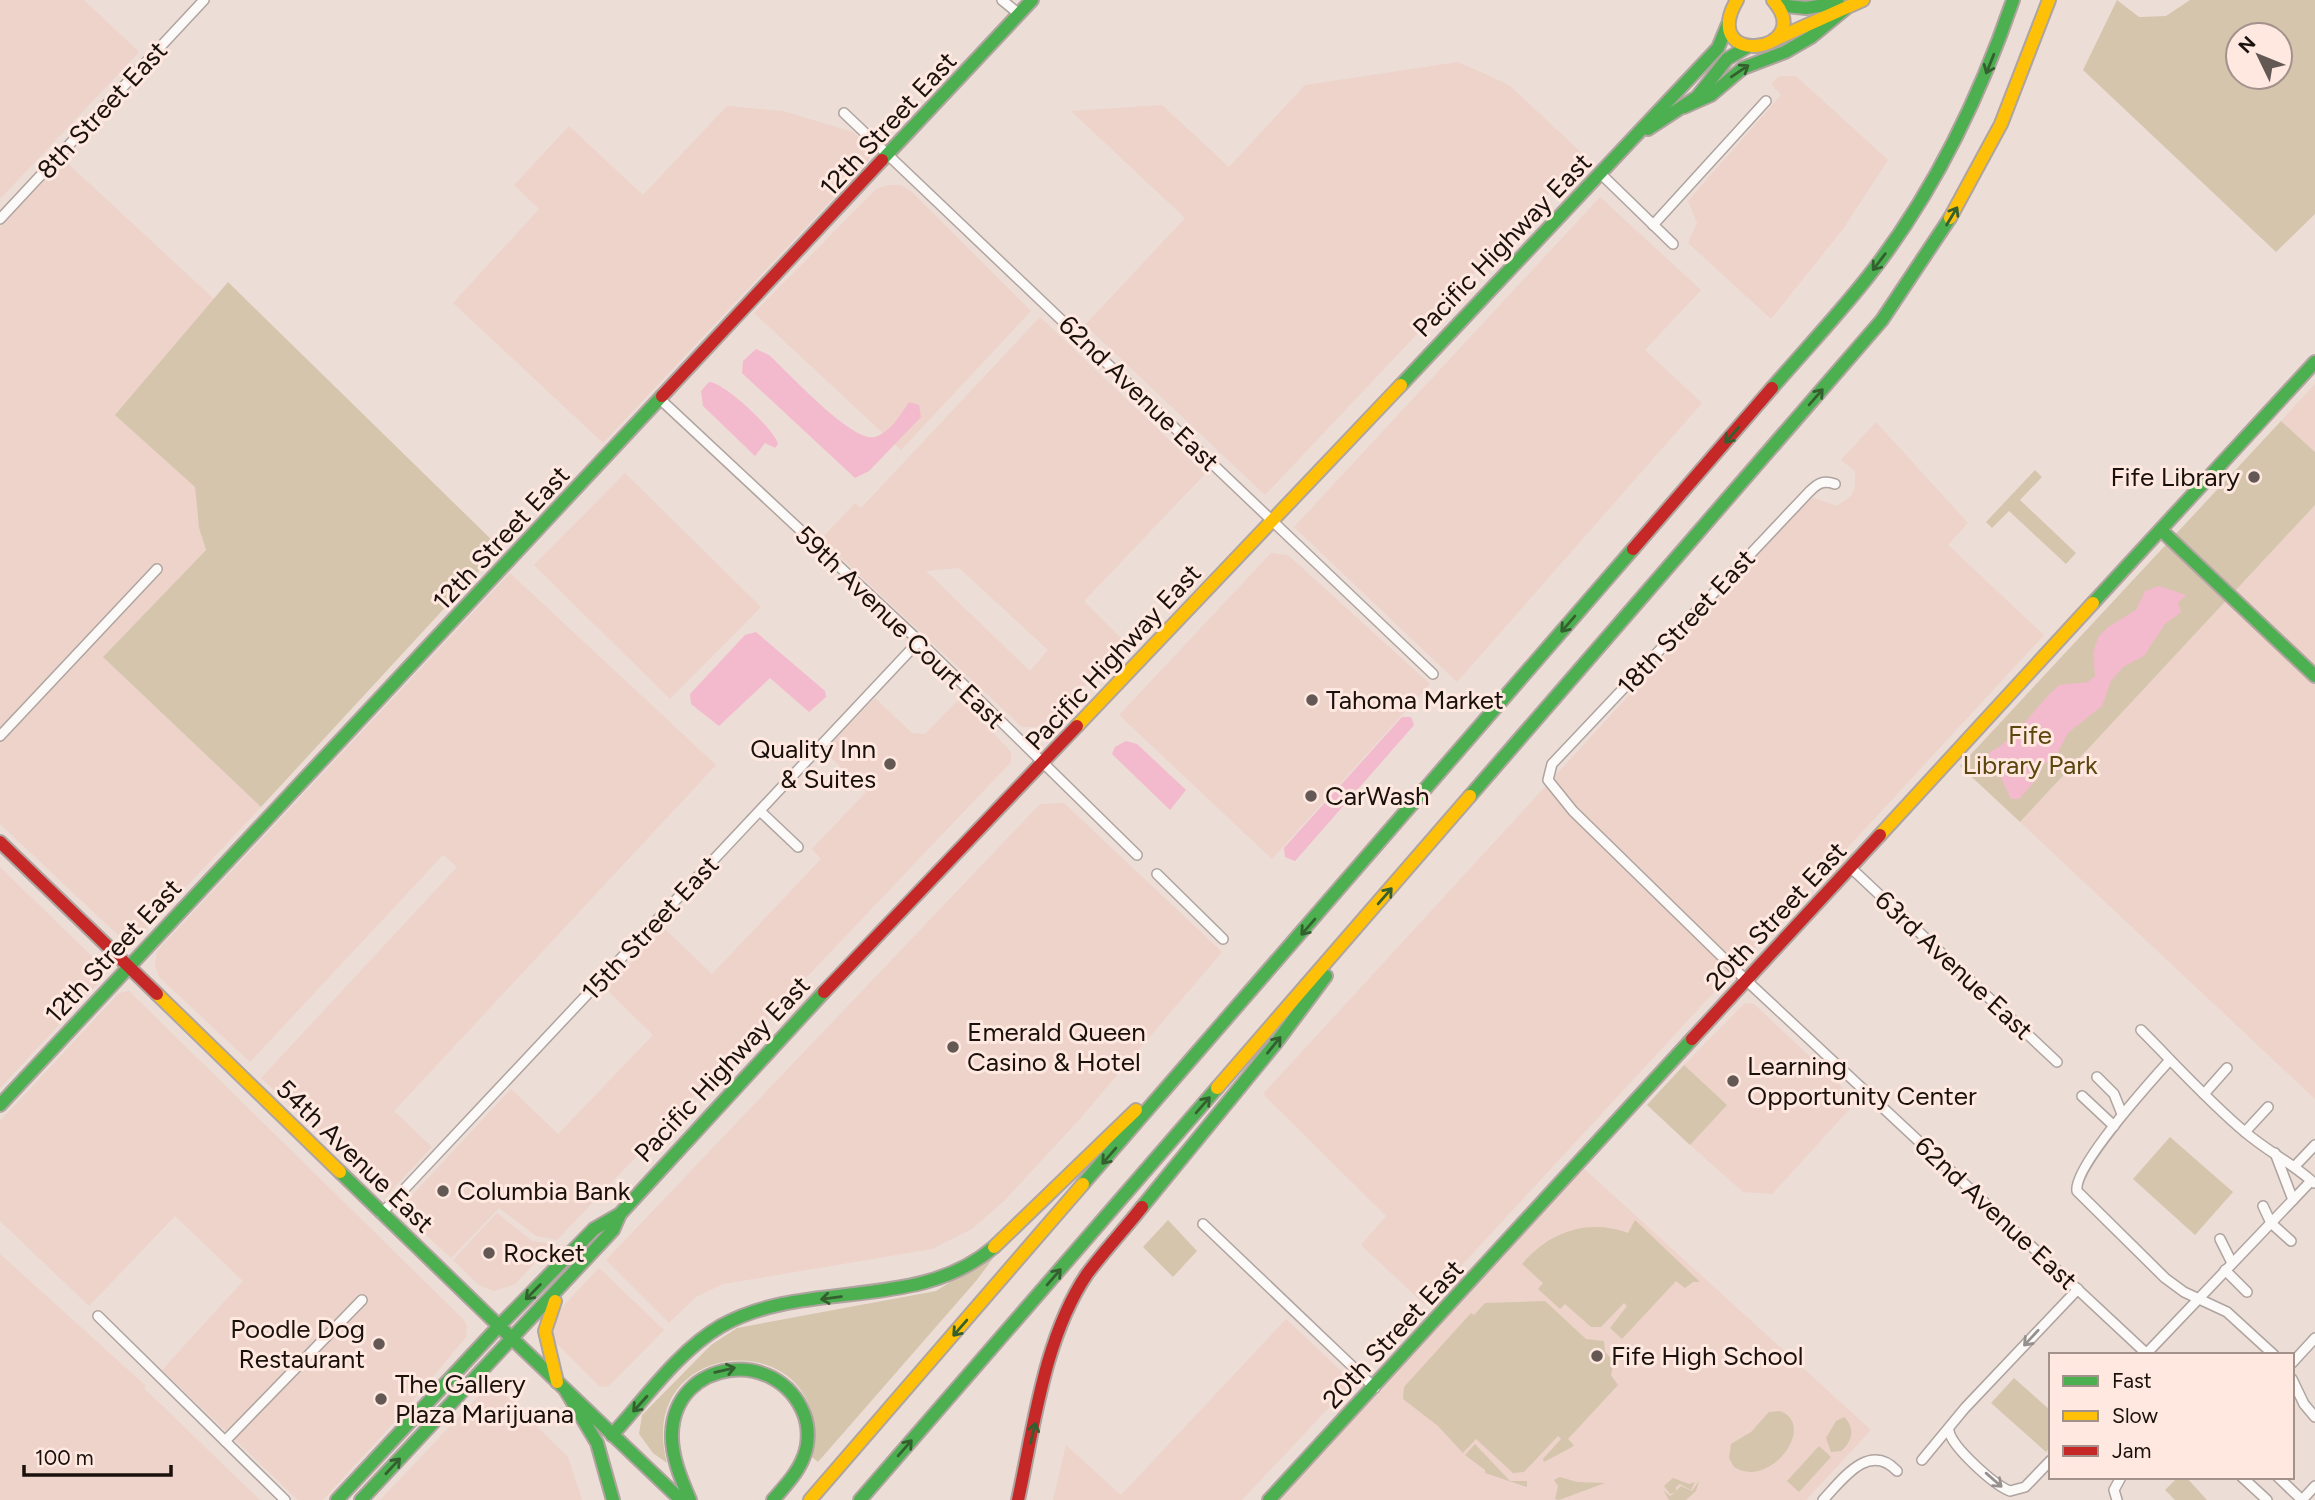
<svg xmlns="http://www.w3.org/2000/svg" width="2315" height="1500" viewBox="0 0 2315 1500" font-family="Figtree,sans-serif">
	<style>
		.built { fill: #edd3c9; fill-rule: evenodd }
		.green { fill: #d5c5ac; fill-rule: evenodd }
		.water { fill: #f3b9cc }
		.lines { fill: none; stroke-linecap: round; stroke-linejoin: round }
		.street-casing { stroke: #afa49f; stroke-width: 12 }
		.fast-casing { stroke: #afa49f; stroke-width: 16 }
		.slow-casing { stroke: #afa49f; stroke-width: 16 }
		.jam-casing { stroke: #afa49f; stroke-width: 16 }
		.street { stroke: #fcfaf9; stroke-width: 9 }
		.fast { stroke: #4caf50; stroke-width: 12 }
		.slow { stroke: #ffc107; stroke-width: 12 }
		.jam { stroke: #c62828; stroke-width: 12 }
		.oneway { stroke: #33602e }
		.oneway2 { stroke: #96918f }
		.poi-dot { fill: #645854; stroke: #fee8e0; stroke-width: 2.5 }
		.labels { text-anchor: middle; stroke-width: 6; stroke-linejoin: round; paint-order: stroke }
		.street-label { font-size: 26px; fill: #1a110d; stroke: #fee8e0 }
		.poi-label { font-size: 26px; fill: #1a110d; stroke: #fee8e0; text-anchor: start }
		.park-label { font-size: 26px; fill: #5b460e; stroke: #fee8e0 }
	</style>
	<rect width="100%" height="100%" fill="#edddd7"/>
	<!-- built -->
	<g class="built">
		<path d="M0,0H84L139,52L0,199Z"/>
		<path d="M1458,62L1509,85L1585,156L1265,495L1085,325L1185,218L1071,111L1162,105L1229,167L1305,85Z"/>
		<path d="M1779,76H1796L1888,160L1843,229L1771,319L1688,243L1697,223L1688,201L1781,95L1771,84Z"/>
		<path d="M727,106L783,111L853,132L869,147V160L603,443L453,303L539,209L514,185L569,126L643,195Z"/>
		<path d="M63,159L214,299L116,415L195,487L199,528L206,550L103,657L261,807L135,941L119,936L0,824V227Z"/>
		<path d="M888,185H901L912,192L1031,311L901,450L754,313L876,189Z"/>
		<path d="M1600,197L1701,290L1645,350L1702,403L1457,682L1294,527Z"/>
		<path d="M1040,317L1205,474L1084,601L1125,642L1047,727H1022L821,539L855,503L861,508ZM959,568L1048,650L1030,671L926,571Z"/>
		<path d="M2315,384V452L2281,421Z"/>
		<path d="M1876,422L1968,523L1948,545L2044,635L1425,1305L1361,1245L1386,1216L1263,1094L1811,497L1837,506L1851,496L1855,487V471L1841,460Z"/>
		<path d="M625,473L761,607L670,699L534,565Z"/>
		<path d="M2315,505V1099L2020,822Z"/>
		<path d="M1271,553L1288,555L1430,684L1272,859L1119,715Z"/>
		<path d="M510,573L716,765L394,1111L432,1147L387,1195L261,1078L457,867L443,855L250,1062L159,977L155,965L157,951Z"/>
		<path d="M875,698L912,733L925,734L960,698L1011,752V762L557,1240L536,1236L499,1208L451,1258L406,1217L405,1203L511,1089L558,1134L653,1035L606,989L664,928L712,974L821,859L812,849L866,792L824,751Z"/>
		<path d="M1064,803L1222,952L1078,1121L1004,1201L972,1229L932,1249L723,1284L696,1297L669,1323L606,1260L1040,804Z"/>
		<path d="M0,867L105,969L102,979L0,1088Z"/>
		<path d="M129,991L464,1320L467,1327L466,1337L400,1416L323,1500H298L162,1370L243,1281L175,1216L89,1306L0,1221V1121L119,993Z"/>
		<path d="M1745,1003L1754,1004L1857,1101L1772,1194L1743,1192L1690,1145L1726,1105L1684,1065Z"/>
		<path d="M1579,1164L1871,1430L1806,1500H1269Z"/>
		<path d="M497,1213L532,1241L553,1244L515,1284L494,1291L479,1285L453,1260Z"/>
		<path d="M0,1254L146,1386L144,1388L260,1500H0Z"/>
		<path d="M599,1268L664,1330L609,1386L600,1387L551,1338L552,1318Z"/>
		<path d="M1286,1319L1353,1382L1242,1500H1053L1066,1445L1121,1495Z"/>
		<path d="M492,1382L568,1457L582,1500H380Z"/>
	</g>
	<!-- green -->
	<g class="green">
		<path d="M2117,0L2139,17L2166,16L2190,0H2315V214L2276,252L2083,70ZM2238,35H2280V77H2238Z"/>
		<path d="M228,282L500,548L261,807L103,657L206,550L199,528L195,487L115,415Z"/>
		<path d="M2281,421L2315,452V505L2020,822L1960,766Z"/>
		<path d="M2035,470L2042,477L2020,500L2076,553L2066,564L2009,511L1992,528L1986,522Z"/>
		<path d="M1684,1065L1727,1105L1690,1145L1647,1105Z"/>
		<path d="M2170,1137L2233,1192L2195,1235L2133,1179Z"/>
		<path d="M1168,1220L1197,1251L1173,1277L1143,1247Z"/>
		<path d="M1635,1220L1700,1282H1693L1685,1288L1676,1281L1622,1339L1610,1328L1627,1306L1624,1303L1601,1327H1591L1565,1304L1560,1309L1538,1289L1543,1283L1522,1264C1549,1232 1588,1218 1628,1233Z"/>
		<path d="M997,1253L976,1281L818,1462L812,1457C837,1323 632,1332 667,1463L653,1453L639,1434L642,1415L711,1345L737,1328L936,1291Z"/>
		<path d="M1545,1301L1586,1339L1604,1341L1605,1352L1614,1361L1611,1375L1618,1385L1568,1439L1574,1445L1572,1447L1544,1462L1543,1459L1561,1439L1558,1436L1524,1472L1513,1473L1476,1439L1463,1453L1438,1426L1403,1399L1404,1387L1471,1313L1474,1315L1485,1303Z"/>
		<path d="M2014,1378L2051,1411V1447L2046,1452L1991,1403Z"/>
		<path d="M1780,1411C1818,1425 1770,1490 1734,1467L1729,1458L1731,1444L1751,1432L1769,1412Z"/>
		<path d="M1844,1417C1856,1428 1852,1442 1841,1451L1831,1452L1826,1438L1836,1421Z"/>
		<path d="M1475,1444L1510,1481H1527V1487L1485,1473V1470L1465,1455Z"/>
		<path d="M1819,1446L1831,1457L1799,1492L1787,1481Z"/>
		<path d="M1560,1477L1577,1482L1605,1483L1559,1500L1555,1499L1558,1486L1554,1480Z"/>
		<path d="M2178,1477H2186L2207,1500H2175L2165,1490Z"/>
		<path d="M1673,1478L1689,1484L1695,1482L1691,1490L1680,1484L1676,1487V1491L1681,1486L1692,1491L1699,1481L1696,1491L1686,1500H1669L1663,1490L1670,1496L1676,1492L1670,1494L1664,1486Z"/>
	</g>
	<!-- water -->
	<g class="water">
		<path d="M756,349L769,355C788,372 852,443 875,437C891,432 901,414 909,402L919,405L921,417L869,471L855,478L742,373L743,361Z"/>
		<path d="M709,382C724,382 774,429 778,444L775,448L765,443L755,456L703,406L701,391Z"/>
		<path d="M2159,586L2186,595L2178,603L2181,612L2165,624L2144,656L2123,667L2111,681L2102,706L2068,733L2057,754L2037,770L2034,782L2019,799H2011L2000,776L1989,768L1990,752C2021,735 2032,709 2059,685L2088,682L2095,676L2093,653L2098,637L2108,627L2136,610L2145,591Z"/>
		<path d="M756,632L825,691L826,697L809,712L770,678L719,726L691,704L690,694L745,635Z"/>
		<path d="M1402,717H1411L1414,725L1295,861L1285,857L1284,848Z"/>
		<path d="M1126,741L1137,744L1186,790L1170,810L1112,754L1115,747Z"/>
	</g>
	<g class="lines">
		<!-- street casing -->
		<g class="street-casing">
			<g id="street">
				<path d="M1002,0L1019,14"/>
				<path d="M844,113L1433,674"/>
				<path d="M1601,174L1673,244"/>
				<path d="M0,219L204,0"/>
				<path d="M1653,225L1766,101"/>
				<path d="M661,400L918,640L1137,855"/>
				<path d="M1835,484C1823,480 1818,483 1809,492L1552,764L1548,780L1573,811L1747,981L2148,1355"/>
				<path d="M0,736L157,569"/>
				<path d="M760,811L798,847"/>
				<path d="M1851,868L2057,1062"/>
				<path d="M1157,874L1223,939"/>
				<path d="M2141,1030C2175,1064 2208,1101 2245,1132C2267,1151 2292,1163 2314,1183"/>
				<path d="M2170,1060C2152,1080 2073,1167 2077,1191L2165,1278L2184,1292L2227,1312L2274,1355"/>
				<path d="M2097,1077L2114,1094L2122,1114"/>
				<path d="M2204,1094L2227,1068"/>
				<path d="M2082,1096L2114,1126"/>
				<path d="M2245,1132L2268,1107"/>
				<path d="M2275,1153L2293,1200"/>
				<path d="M2295,1166L2315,1145"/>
				<path d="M2263,1206L2271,1223L2291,1241"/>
				<path d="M381,1214L919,641"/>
				<path d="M1203,1224L1375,1388"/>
				<path d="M2220,1239L2232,1263"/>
				<path d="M2225,1270L2247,1292"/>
				<path d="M98,1316L285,1500"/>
				<path d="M2145,1355L2311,1181"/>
				<path d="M2292,1363L2315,1338"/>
				<path d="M2292,1379L2304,1404L2315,1417"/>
				<path d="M1949,1431C1952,1447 1994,1485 2010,1491L2025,1487L2051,1460"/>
				<path d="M225,1441L362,1300"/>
				<path d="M1922,1460L1965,1408L2078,1289"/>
				<path d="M2242,1477L2267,1500"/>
				<path d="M2278,1477L2302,1500L2315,1486"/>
				<path d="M1823,1500C1842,1480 1869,1441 1897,1471"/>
				<path d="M2117,1500L2114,1490L2121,1477"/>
			</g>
		</g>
		<!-- fast casing -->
		<g class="fast-casing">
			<g id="fast">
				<path d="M1825,0L1834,3"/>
				<path d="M1777,5L1806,8L1838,3"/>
				<path d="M1684,107L1711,95L1743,68L1785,52L1811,37L1845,9"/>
				<path d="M1648,129L1697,97L1727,59L1747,47"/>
				<path d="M882,160L1032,0"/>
				<path d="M1401,385L1718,48L1728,24"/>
				<path d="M1772,388C1804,351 1837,316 1867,278C1932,196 1979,99 2013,0"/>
				<path d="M2161,530L2315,676"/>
				<path d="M2093,603L2315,362"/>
				<path d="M1470,796L1882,320L1950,218"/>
				<path d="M0,1105L662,396"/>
				<path d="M1083,1184L1633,549"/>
				<path d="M1142,1207L1276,1043L1326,976"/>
				<path d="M511,1339L613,1230L620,1214"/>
				<path d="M566,1391L597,1443L613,1500"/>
				<path d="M612,1435C645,1399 678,1351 721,1326C806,1278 917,1313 994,1247"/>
				<path d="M337,1500L499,1326L340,1172"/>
				<path d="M361,1500L511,1339"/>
				<path d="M681,1500L499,1326L594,1229L620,1214L824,992"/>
				<path d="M690,1500C681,1479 671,1456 672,1433C675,1359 777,1346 804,1414C809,1427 809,1443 804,1456C798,1473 784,1487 773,1500"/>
				<path d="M860,1500L1217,1088"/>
				<path d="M1269,1500L1692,1039"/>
			</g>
		</g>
		<!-- slow casing -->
		<g class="slow-casing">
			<g id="slow">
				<path d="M1737,0C1697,69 1819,53 1773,0"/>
				<path d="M1774,40L1863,0"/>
				<path d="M1950,218L2001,124L2049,0"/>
				<path d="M1077,726L1401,385"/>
				<path d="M1880,835L2093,603"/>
				<path d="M157,994L340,1172"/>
				<path d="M1217,1088L1470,796"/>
				<path d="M994,1247L1136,1110"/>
				<path d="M555,1301L545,1331L557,1382"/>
				<path d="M810,1500L1083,1184"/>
			</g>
		</g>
		<!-- jam casing -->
		<g class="jam-casing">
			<g id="jam">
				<path d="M662,396L882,160"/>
				<path d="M1633,549L1772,388"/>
				<path d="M0,842L157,994"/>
				<path d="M824,992L1077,726"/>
				<path d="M1692,1039L1880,835"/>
				<path d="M1018,1500C1034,1426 1044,1338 1087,1274C1104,1251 1124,1230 1142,1207"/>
			</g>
		</g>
		<!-- street -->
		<use href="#street" class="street"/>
		<!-- fast -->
		<use href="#fast" class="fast"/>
		<!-- slow -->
		<use href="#slow" class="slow"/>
		<!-- jam -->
		<use href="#jam" class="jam"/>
	</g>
	<!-- one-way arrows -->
	<defs><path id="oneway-shaft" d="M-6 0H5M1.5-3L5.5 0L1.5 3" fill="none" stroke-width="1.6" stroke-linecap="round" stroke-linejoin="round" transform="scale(1.75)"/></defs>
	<g class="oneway">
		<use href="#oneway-shaft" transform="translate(1990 64) rotate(112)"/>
		<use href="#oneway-shaft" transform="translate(1740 71) rotate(-34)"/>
		<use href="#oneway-shaft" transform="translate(1952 216) rotate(-59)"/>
		<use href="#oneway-shaft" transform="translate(1879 262) rotate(127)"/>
		<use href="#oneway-shaft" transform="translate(1816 397) rotate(-49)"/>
		<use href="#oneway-shaft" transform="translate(1732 435) rotate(131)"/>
		<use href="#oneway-shaft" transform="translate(1568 624) rotate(131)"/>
		<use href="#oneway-shaft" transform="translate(1385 896) rotate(-49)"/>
		<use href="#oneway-shaft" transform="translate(1308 927) rotate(131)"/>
		<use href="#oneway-shaft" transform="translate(1274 1045) rotate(-51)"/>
		<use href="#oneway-shaft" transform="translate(1203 1105) rotate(-49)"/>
		<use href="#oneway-shaft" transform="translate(1109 1156) rotate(131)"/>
		<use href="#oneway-shaft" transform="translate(1054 1277) rotate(-49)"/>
		<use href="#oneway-shaft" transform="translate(533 1292) rotate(135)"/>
		<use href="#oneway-shaft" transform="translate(831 1298) rotate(172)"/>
		<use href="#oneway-shaft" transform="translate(960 1328) rotate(131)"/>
		<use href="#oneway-shaft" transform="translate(725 1370) rotate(-13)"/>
		<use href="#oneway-shaft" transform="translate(640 1404) rotate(132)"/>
		<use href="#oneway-shaft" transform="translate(1033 1433) rotate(-77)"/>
		<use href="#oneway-shaft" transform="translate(905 1448) rotate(-49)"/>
		<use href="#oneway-shaft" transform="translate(393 1466) rotate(-47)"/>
	</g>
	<g class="oneway2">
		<use href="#oneway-shaft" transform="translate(2031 1338) rotate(133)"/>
		<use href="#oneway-shaft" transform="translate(1994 1480) rotate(41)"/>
	</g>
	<!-- markers -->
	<g class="poi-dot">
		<circle cx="2254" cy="477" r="7"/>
		<circle cx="1312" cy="700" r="7"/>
		<circle cx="890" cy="764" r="7"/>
		<circle cx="1311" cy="796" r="7"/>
		<circle cx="953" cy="1047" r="7"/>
		<circle cx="1733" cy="1081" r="7"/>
		<circle cx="443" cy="1191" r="7"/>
		<circle cx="489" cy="1253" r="7"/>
		<circle cx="379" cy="1344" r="7"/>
		<circle cx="1597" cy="1356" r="7"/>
		<circle cx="381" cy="1399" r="7"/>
	</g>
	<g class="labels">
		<!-- street labels -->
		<g class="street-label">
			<text transform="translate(102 110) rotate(-47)" y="9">8th Street East</text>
			<text transform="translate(888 124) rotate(-47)" y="9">12th Street East</text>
			<text transform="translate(1502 245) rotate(-46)" y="9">Pacific Highway East</text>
			<text transform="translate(1139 393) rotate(44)" y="9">62nd Avenue East</text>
			<text transform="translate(501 538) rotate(-47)" y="9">12th Street East</text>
			<text transform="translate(1686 622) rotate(-47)" y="9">18th Street East</text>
			<text transform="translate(900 627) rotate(44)" y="9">59th Avenue Court East</text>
			<text transform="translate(1113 657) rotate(-47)" y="9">Pacific Highway East</text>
			<text transform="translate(1776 916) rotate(-47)" y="9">20th Street East</text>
			<text transform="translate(650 928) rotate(-47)" y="9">15th Street East</text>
			<text transform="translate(113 951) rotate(-47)" y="9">12th Street East</text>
			<text transform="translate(1954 965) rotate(43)" y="9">63rd Avenue East</text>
			<text transform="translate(722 1069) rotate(-47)" y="9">Pacific Highway East</text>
			<text transform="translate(355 1156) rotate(44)" y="9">54th Avenue East</text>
			<text transform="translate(1996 1213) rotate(43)" y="9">62nd Avenue East</text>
			<text transform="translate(1393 1334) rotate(-47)" y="9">20th Street East</text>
		</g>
		<!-- poi labels -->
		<g class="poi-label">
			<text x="2240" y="486" text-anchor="end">Fife Library</text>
			<text x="1326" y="709">Tahoma Market</text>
			<text x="876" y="758" text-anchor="end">Quality Inn<tspan x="876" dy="30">&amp; Suites</tspan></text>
			<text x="1325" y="805">CarWash</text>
			<text x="967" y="1041">Emerald Queen<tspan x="967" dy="30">Casino &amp; Hotel</tspan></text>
			<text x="1747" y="1075">Learning<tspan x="1747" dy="30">Opportunity Center</tspan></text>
			<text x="457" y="1200">Columbia Bank</text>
			<text x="503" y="1262">Rocket</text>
			<text x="365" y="1338" text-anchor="end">Poodle Dog<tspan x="365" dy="30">Restaurant</tspan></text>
			<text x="1611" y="1365">Fife High School</text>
			<text x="395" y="1393">The Gallery<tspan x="395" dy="30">Plaza Marijuana</tspan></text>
		</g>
		<!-- park labels -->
		<g class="park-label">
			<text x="2030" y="744">Fife<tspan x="2030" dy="30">Library Park</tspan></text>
		</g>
	</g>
	<!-- legend -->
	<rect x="2049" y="1353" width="245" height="126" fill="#fee8e0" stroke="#a3928c" stroke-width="2"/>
	<rect x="2063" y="1376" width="35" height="10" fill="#4caf50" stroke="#a3928c" stroke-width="2"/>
	<text x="2112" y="1388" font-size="21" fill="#1a110d">Fast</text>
	<rect x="2063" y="1411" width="35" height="10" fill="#ffc107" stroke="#a3928c" stroke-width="2"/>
	<text x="2112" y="1423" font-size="21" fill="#1a110d">Slow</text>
	<rect x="2063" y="1446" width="35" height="10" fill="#c62828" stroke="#a3928c" stroke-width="2"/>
	<text x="2112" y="1458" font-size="21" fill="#1a110d">Jam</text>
	<!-- north arrow -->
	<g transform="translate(2259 56) rotate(313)"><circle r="33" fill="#fee8e0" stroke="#a3928c" stroke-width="2"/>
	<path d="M0-5L12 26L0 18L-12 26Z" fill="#645854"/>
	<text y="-10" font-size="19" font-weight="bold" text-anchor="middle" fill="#1a110d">N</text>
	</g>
	<!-- scale -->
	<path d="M24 1465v10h147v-10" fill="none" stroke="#1a110d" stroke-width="3.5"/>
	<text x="35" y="1465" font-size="21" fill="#1a110d" stroke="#fee8e0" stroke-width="5" paint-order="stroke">100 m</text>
</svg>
